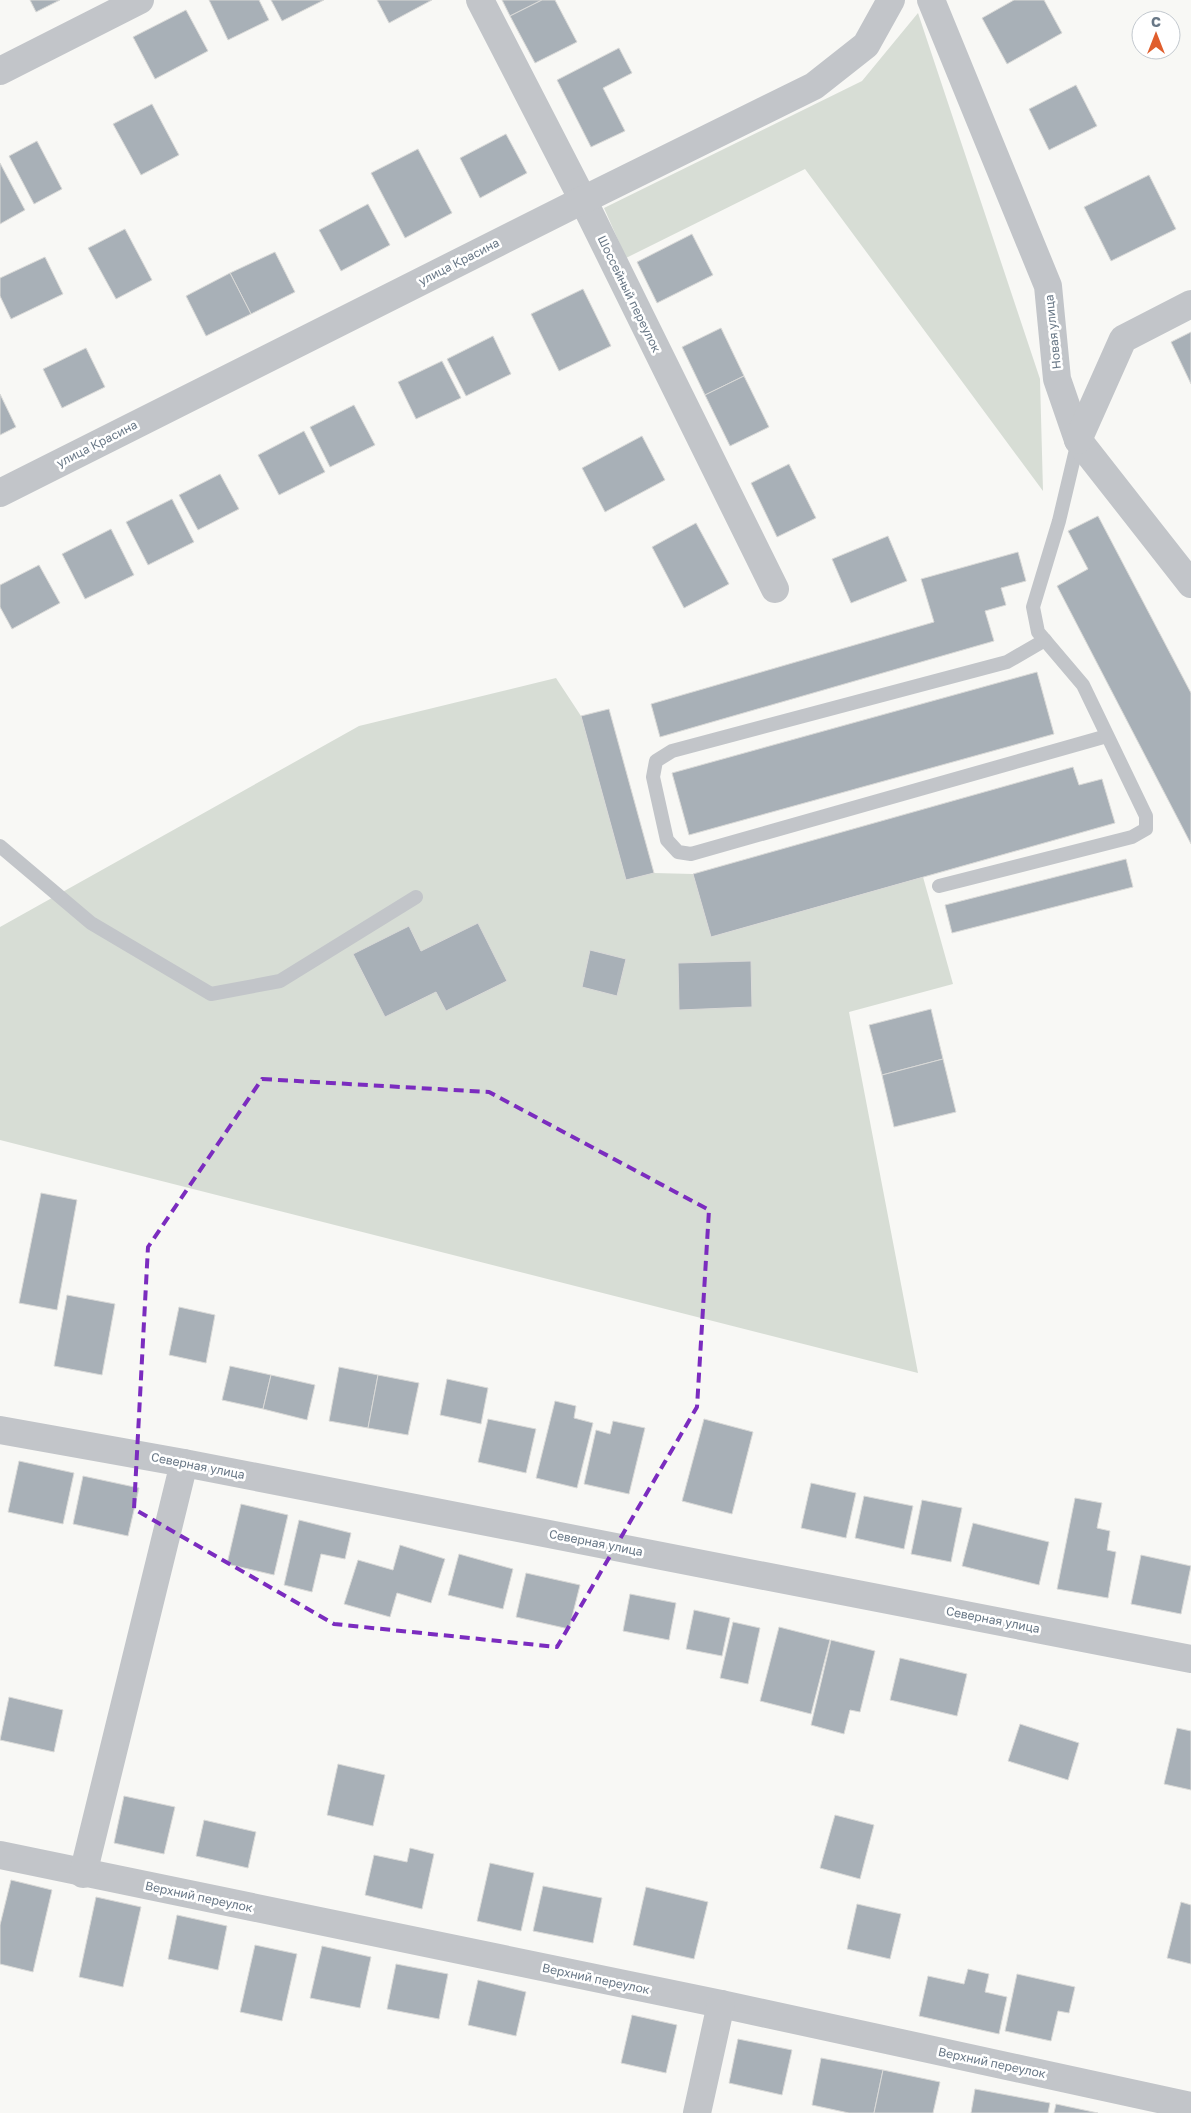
<svg xmlns="http://www.w3.org/2000/svg" width="1191" height="2113" viewBox="0 0 1191 2113" font-family="'Golos Text',sans-serif">
	<style>
		.green { fill: #d7ddd5 }
		.building { fill: #a8b0b7; stroke: #dadad8 }
		.lines { fill: none; stroke-linecap: round; stroke-linejoin: round }
		.lane { stroke: #c2c5c9; stroke-width: 14 }
		.street { stroke: #c2c5c9; stroke-width: 28 }
		.marked { fill: none; stroke: #7b2cbf; stroke-width: 4; stroke-dasharray: 10 6; stroke-linejoin: round }
		.labels { text-anchor: middle; stroke-width: 5; stroke-linejoin: round; paint-order: stroke }
		.street-label { font-size: 12px; fill: #687786; stroke: #fff }
	</style>
	<rect width="100%" height="100%" fill="#f8f8f5"/>
	<!-- green -->
	<g class="green">
		<path d="M918,13L1040,379L1043,491L805,169L626,258L604,208L862,81Z"/>
		<path d="M556,678L581,716L626,880L654,873L693,874L711,937L923,877L953,984L849,1012L918,1373L0,1140V927L359,726Z"/>
	</g>
	<!-- building -->
	<g class="building">
		<path d="M30,0H60L36,12Z"/>
		<path d="M209,0H259L269,20L228,40Z"/>
		<path d="M271,0H324L282,21Z"/>
		<path d="M377,0H432L389,23Z"/>
		<path d="M502,0H542L510,16Z"/>
		<path d="M542,0H555L577,42L535,63L510,16Z"/>
		<path d="M1014,0H1044L1062,33L1007,64L982,18Z"/>
		<path d="M186,10L208,51L155,79L133,37Z"/>
		<path d="M619,48L632,73L603,88L625,131L591,147L557,80Z"/>
		<path d="M1076,85L1097,126L1049,150L1029,109Z"/>
		<path d="M152,104L179,155L141,175L113,124Z"/>
		<path d="M506,134L527,173L480,198L460,158Z"/>
		<path d="M37,141L62,189L34,204L9,156Z"/>
		<path d="M418,149L452,213L405,238L371,173Z"/>
		<path d="M0,163L25,210L0,224Z"/>
		<path d="M1149,175L1176,229L1111,261L1084,207Z"/>
		<path d="M368,204L390,245L341,271L319,230Z"/>
		<path d="M125,229L152,280L116,299L88,248Z"/>
		<path d="M692,234L713,275L657,303L637,262Z"/>
		<path d="M275,252L295,292L251,314L230,273Z"/>
		<path d="M45,257L63,294L11,319L0,296V278Z"/>
		<path d="M230,273L251,314L206,336L186,296Z"/>
		<path d="M583,289L611,346L559,371L531,314Z"/>
		<path d="M721,328L744,376L705,395L682,347Z"/>
		<path d="M1191,332V384L1171,342Z"/>
		<path d="M493,336L511,374L466,396L447,359Z"/>
		<path d="M86,348L105,387L62,408L43,369Z"/>
		<path d="M442,361L461,398L416,419L398,382Z"/>
		<path d="M744,376L769,427L730,446L705,395Z"/>
		<path d="M0,394L16,427L0,435Z"/>
		<path d="M354,405L375,445L330,467L310,427Z"/>
		<path d="M304,431L325,472L279,495L258,455Z"/>
		<path d="M642,436L665,480L605,512L582,468Z"/>
		<path d="M789,464L816,518L777,537L751,483Z"/>
		<path d="M220,474L239,509L198,530L179,495Z"/>
		<path d="M172,499L194,542L148,565L126,522Z"/>
		<path d="M1098,516L1191,693V844L1057,586L1088,569L1068,531Z"/>
		<path d="M696,523L729,584L684,608L652,547Z"/>
		<path d="M111,529L134,575L85,599L62,554Z"/>
		<path d="M888,536L907,581L851,603L832,559Z"/>
		<path d="M1018,552L1026,581L1001,588L1006,605L985,611L994,641L660,737L651,704L934,622L921,579Z"/>
		<path d="M39,565L60,603L12,629L0,607V585Z"/>
		<path d="M1037,672L1054,734L689,835L672,773Z"/>
		<path d="M609,709L654,873L626,880L581,716Z"/>
		<path d="M1073,767L1079,785L1102,779L1115,823L711,937L693,874Z"/>
		<path d="M1126,859L1133,887L952,933L945,905Z"/>
		<path d="M478,923L507,981L446,1011L436,992L385,1017L353,954L409,926L421,951Z"/>
		<path d="M590,950L626,959L617,996L582,987Z"/>
		<path d="M751,961L752,1007L679,1010L678,963Z"/>
		<path d="M931,1009L943,1059L882,1075L869,1025Z"/>
		<path d="M943,1059L956,1112L894,1127L882,1075Z"/>
		<path d="M41,1193L77,1200L57,1310L19,1303Z"/>
		<path d="M67,1295L115,1304L102,1375L54,1366Z"/>
		<path d="M179,1307L215,1315L206,1363L169,1355Z"/>
		<path d="M230,1366L271,1375L263,1409L222,1400Z"/>
		<path d="M339,1367L378,1375L368,1428L329,1421Z"/>
		<path d="M271,1375L315,1385L307,1420L263,1409Z"/>
		<path d="M378,1375L419,1383L408,1435L368,1428Z"/>
		<path d="M447,1379L488,1388L481,1424L440,1415Z"/>
		<path d="M555,1401L576,1406L574,1418L593,1423L577,1488L536,1478Z"/>
		<path d="M488,1419L536,1429L526,1473L478,1462Z"/>
		<path d="M704,1419L753,1432L732,1514L682,1501Z"/>
		<path d="M613,1421L645,1428L629,1494L584,1484L596,1430L610,1434Z"/>
		<path d="M19,1461L74,1473L63,1524L8,1512Z"/>
		<path d="M83,1476L139,1488L128,1536L73,1524Z"/>
		<path d="M811,1483L856,1493L846,1538L801,1528Z"/>
		<path d="M864,1496L913,1506L904,1549L855,1538Z"/>
		<path d="M1075,1498L1102,1503L1097,1528L1110,1531L1107,1550L1116,1552L1108,1598L1057,1589Z"/>
		<path d="M922,1500L962,1508L951,1562L911,1554Z"/>
		<path d="M241,1504L288,1515L274,1575L227,1564Z"/>
		<path d="M299,1520L351,1533L345,1559L321,1554L312,1592L284,1585Z"/>
		<path d="M973,1523L1049,1542L1039,1585L962,1566Z"/>
		<path d="M400,1545L445,1559L431,1603L397,1593L390,1617L344,1604L358,1560L393,1570Z"/>
		<path d="M459,1554L513,1569L503,1609L448,1595Z"/>
		<path d="M1141,1555L1191,1566L1181,1614L1131,1604Z"/>
		<path d="M526,1573L580,1585L569,1629L516,1617Z"/>
		<path d="M630,1594L676,1603L669,1640L623,1631Z"/>
		<path d="M694,1610L730,1618L722,1656L686,1649Z"/>
		<path d="M733,1622L760,1628L748,1684L720,1678Z"/>
		<path d="M779,1627L830,1640L811,1714L760,1701Z"/>
		<path d="M831,1640L875,1651L860,1712L850,1710L844,1734L811,1725Z"/>
		<path d="M900,1658L967,1674L957,1716L890,1700Z"/>
		<path d="M9,1697L63,1710L54,1752L0,1740Z"/>
		<path d="M1020,1724L1079,1743L1068,1780L1008,1761Z"/>
		<path d="M1177,1728L1191,1731V1790L1164,1784Z"/>
		<path d="M338,1764L385,1775L373,1826L327,1815Z"/>
		<path d="M124,1796L175,1807L164,1854L114,1843Z"/>
		<path d="M835,1815L874,1825L860,1879L820,1868Z"/>
		<path d="M204,1820L256,1832L248,1868L196,1856Z"/>
		<path d="M410,1848L434,1854L422,1909L365,1895L374,1855L407,1862Z"/>
		<path d="M490,1863L534,1873L521,1931L477,1921Z"/>
		<path d="M11,1880L52,1890L33,1972L0,1964V1925Z"/>
		<path d="M543,1886L602,1898L593,1943L533,1931Z"/>
		<path d="M646,1887L708,1902L694,1959L633,1945Z"/>
		<path d="M96,1897L141,1907L123,1987L79,1977Z"/>
		<path d="M1181,1902L1191,1905V1964L1167,1958Z"/>
		<path d="M857,1904L901,1914L890,1959L847,1949Z"/>
		<path d="M177,1915L227,1926L218,1970L168,1959Z"/>
		<path d="M255,1945L297,1954L282,2021L240,2012Z"/>
		<path d="M322,1946L371,1957L360,2008L310,1998Z"/>
		<path d="M396,1964L448,1974L439,2019L387,2009Z"/>
		<path d="M968,1969L989,1974L985,1992L1007,1997L999,2034L919,2016L928,1976L964,1984Z"/>
		<path d="M1017,1974L1075,1987L1069,2013L1058,2011L1051,2041L1005,2031Z"/>
		<path d="M478,1980L526,1992L516,2036L468,2025Z"/>
		<path d="M632,2015L677,2025L666,2073L621,2063Z"/>
		<path d="M738,2039L792,2050L782,2095L729,2083Z"/>
		<path d="M821,2058L883,2070L874,2113H849L812,2105Z"/>
		<path d="M883,2070L940,2082L933,2113H874Z"/>
		<path d="M975,2089L1050,2103L1048,2113H971Z"/>
		<path d="M1056,2104L1098,2113H1054Z"/>
	</g>
	<g class="lines">
		<!-- lane -->
		<g class="lane">
			<path d="M1045,640L1007,662L672,751L656,761L653,777L667,840L678,852L691,854L1107,736"/>
			<path d="M0,846L91,923L211,994L280,981L416,897"/>
			<path d="M939,886L1132,837L1146,829V816L1083,685L1038,632L1033,607L1059,521L1078,441"/>
		</g>
		<!-- street -->
		<g class="street">
			<path d="M480,0L583,200L775,589"/>
			<path d="M931,0L1048,286L1057,379L1078,440L1191,584"/>
			<path d="M0,71L140,0"/>
			<path d="M1078,440L1123,339L1191,304"/>
			<path d="M0,493L583,200L814,86L866,45L891,0"/>
			<path d="M0,1430L184,1463L1191,1659"/>
			<path d="M0,1855L721,2004L1191,2106"/>
			<path d="M83,1874L184,1463"/>
			<path d="M697,2113L721,2004"/>
		</g>
	</g>
	<!-- marked area -->
	<path class="marked" d="M262,1079L489,1092L709,1210L697,1407L557,1647L334,1624L134,1509L148,1247Z"/>
	<g class="labels">
		<!-- street labels -->
		<g class="street-label">
			<text transform="translate(459 262) rotate(-27)" y="4">улица Красина</text>
			<text transform="translate(629 294) rotate(64)" y="4">Шоссейный переулок</text>
			<text transform="translate(1053 332) rotate(-96)" y="4">Новая улица</text>
			<text transform="translate(97 444) rotate(-27)" y="4">улица Красина</text>
			<text transform="translate(198 1466) rotate(11)" y="4">Северная улица</text>
			<text transform="translate(596 1543) rotate(11)" y="4">Северная улица</text>
			<text transform="translate(993 1620) rotate(11)" y="4">Северная улица</text>
			<text transform="translate(199 1897) rotate(12)" y="4">Верхний переулок</text>
			<text transform="translate(596 1979) rotate(12)" y="4">Верхний переулок</text>
			<text transform="translate(992 2063) rotate(12)" y="4">Верхний переулок</text>
		</g>
	</g>
	<!-- north arrow -->
	<g transform="translate(1156 35)"><circle r="24" fill="#ffffff" stroke="#c3c9cf"/>
	<path d="M0-4L9 19L0 12L-9 19Z" fill="#e05e2d"/>
	<text y="-8" font-size="14" font-weight="bold" text-anchor="middle" fill="#687786">С</text>
	</g>
</svg>
